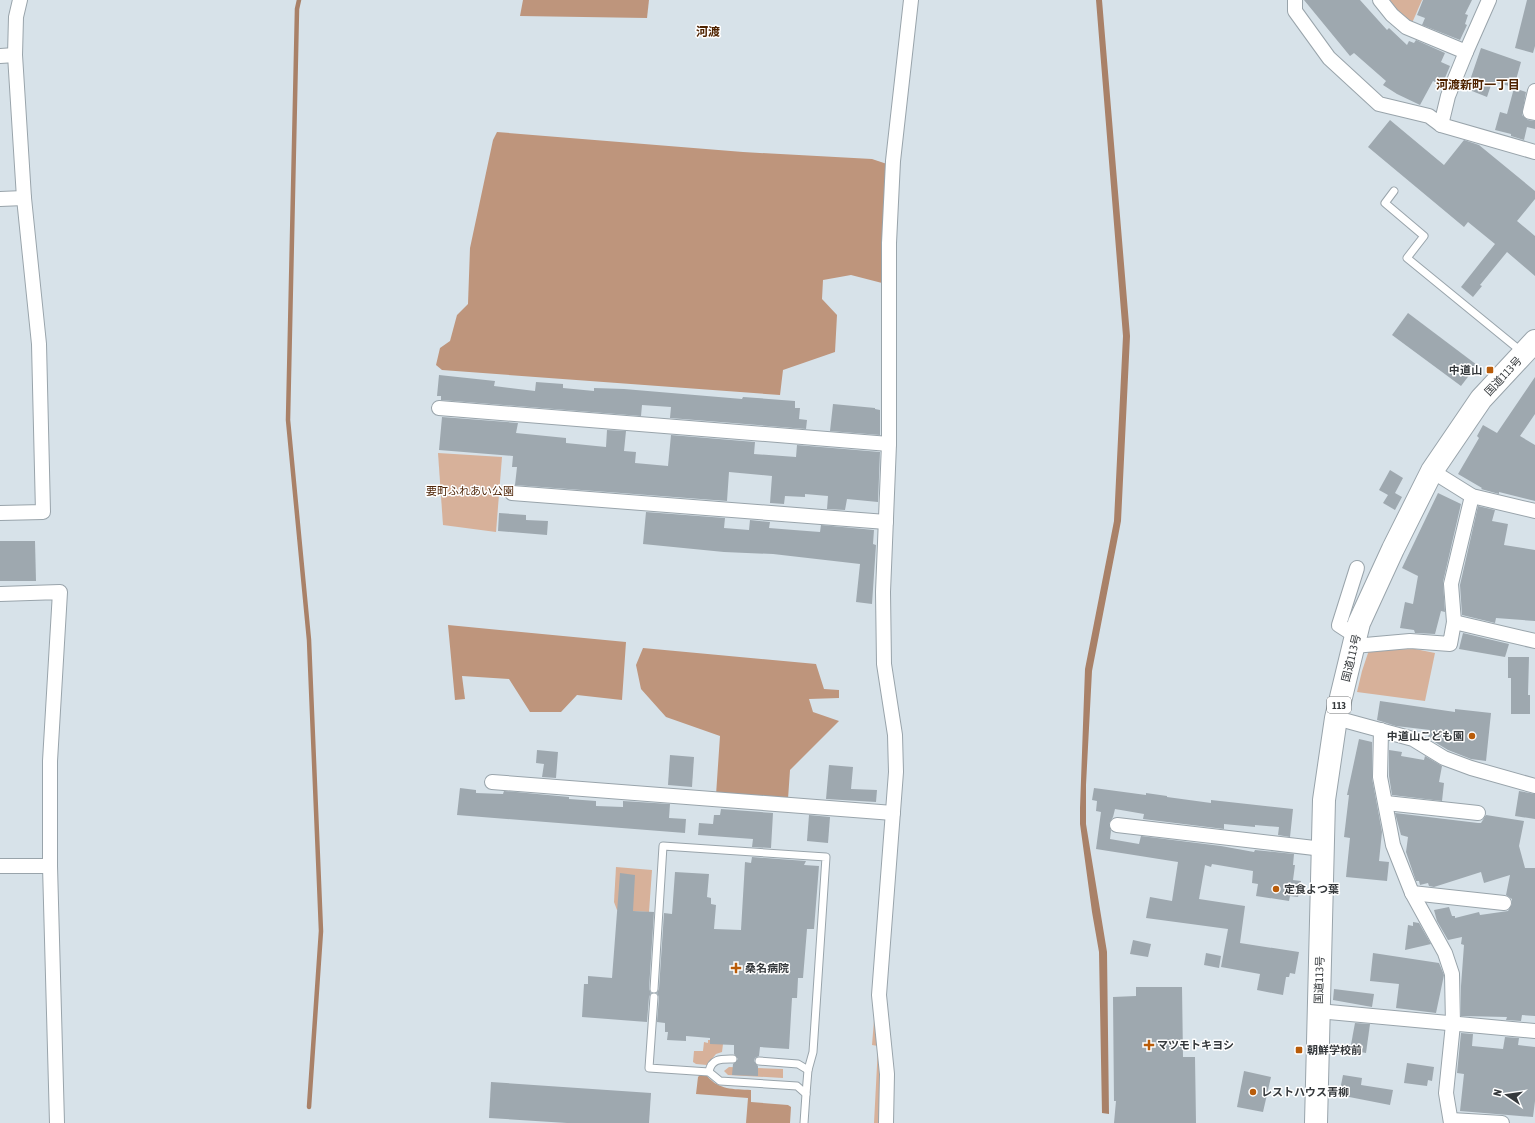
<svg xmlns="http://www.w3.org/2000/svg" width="1535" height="1123" viewBox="0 0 1535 1123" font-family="'Asap Condensed','Noto Sans JP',sans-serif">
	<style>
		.green { fill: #d7b19a }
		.forest { fill: #be957c }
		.water { fill: #a98168 }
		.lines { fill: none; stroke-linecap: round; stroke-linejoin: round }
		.stream { stroke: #a98168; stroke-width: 4.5 }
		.building { fill: #9ea8af }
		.service-casing { stroke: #99a4ab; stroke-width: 9 }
		.minor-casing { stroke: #99a4ab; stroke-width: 16 }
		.trunk-casing { stroke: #99a4ab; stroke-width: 24 }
		.service { stroke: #fff; stroke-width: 7 }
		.minor { stroke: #fff; stroke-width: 14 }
		.trunk { stroke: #fff; stroke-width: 22 }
		.poi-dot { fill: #b95c09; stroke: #fff; stroke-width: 1.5 }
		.labels { text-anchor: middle; stroke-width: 3; stroke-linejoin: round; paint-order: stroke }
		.shield { fill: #fff; stroke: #727476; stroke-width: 1 }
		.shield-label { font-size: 10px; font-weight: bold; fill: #35393c }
		.poi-label { font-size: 11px; font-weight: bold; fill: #35393c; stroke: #fff; text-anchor: start }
		.street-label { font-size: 11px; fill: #35393c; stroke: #fff }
		.park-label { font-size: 11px; fill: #4f2608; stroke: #fff }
		.neighbourhood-label { font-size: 12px; font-weight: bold; fill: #4f2300; stroke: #fff }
	</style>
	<rect width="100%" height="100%" fill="#d7e2e9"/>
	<!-- green -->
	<g class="green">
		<path d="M1388,0H1422L1412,23L1395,9Z"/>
		<path d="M438,453L502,457L496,532L443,525Z"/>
		<path d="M1415,649L1435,653L1425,701L1357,692L1362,671L1369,650Z"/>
		<path d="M616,867L652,870L649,912L617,910L614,902Z"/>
		<path d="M876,996L883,1073L882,1123H874L878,1046L872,1045Z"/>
		<path d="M708,1040H710V1044H723L722,1052L716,1054L707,1065L696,1064L693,1062L694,1051H703L704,1042L708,1043Z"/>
		<path d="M729,1067L783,1069V1078L728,1075L724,1071Z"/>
	</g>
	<!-- forest -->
	<g class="forest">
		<path d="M523,0H649L647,18L520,16Z"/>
		<path d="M497,132L743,152L872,159L887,164L882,283L851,275L823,280L822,299L837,315L835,352L783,370L780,395L442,370L436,365L440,348L450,341L457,315L468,304L470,248L493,140Z"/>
		<path d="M448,625L626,642L622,700L577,695L561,712H530L509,679L462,676L465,699L455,700Z"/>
		<path d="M643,648L816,664L824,689L839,690V698L809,699L813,712L839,721L790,770L788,799L716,795L720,736L666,717L641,689L636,665Z"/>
		<path d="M700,1075L707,1076C719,1090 733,1089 751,1090V1102L788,1105L791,1107L790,1123H746L748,1098L696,1094L698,1077Z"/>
	</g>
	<!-- water -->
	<path class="water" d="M1096,0H1102L1130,336L1121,521L1092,671L1086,785V824L1107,952L1109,1114L1102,1113L1099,952L1092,912L1080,824V808L1085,669L1114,521L1123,336Z"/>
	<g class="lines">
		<!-- stream -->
		<path class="stream" d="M299,0L297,9L288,420L309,640L321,931L309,1107"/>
	</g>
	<!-- building -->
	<g class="building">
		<path d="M1304,0H1360L1387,30L1389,28L1407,45L1409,41L1414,43L1416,40L1445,53L1441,62L1450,66L1442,85L1433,81L1420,105L1397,94L1383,85L1386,81L1354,53L1350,56Z"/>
		<path d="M1423,0H1472L1465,14L1468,15L1465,24L1467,25L1460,40L1422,25L1425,18L1417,15Z"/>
		<path d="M1527,0H1535V46L1533,53L1515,48Z"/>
		<path d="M1481,48L1521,62L1514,87L1492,82L1487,97L1467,89Z"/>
		<path d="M1514,88L1526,92L1522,115L1528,120L1535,121V129L1527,127L1524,140L1511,136V134L1495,130L1500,112L1507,114Z"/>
		<path d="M1390,120L1444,165L1464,140L1479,145L1535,191V199L1517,221L1535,236V276L1507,252L1480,285L1482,286L1473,297L1461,287L1495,244L1468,222L1464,227L1368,147Z"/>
		<path d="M1408,313L1477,365L1461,386L1392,335Z"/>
		<path d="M439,375L495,381L494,386L535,391L536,382L563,384V388L594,391V388L624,389L742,399L743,397L795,401V408H800L799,419L807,420L806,429L670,418L671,407L642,405L641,416L441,400V396H437Z"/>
		<path d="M1535,377V414L1520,436L1535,445V501L1499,492V494L1481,489L1482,488L1458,474L1479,438L1477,436L1483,425L1497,433Z"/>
		<path d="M833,404L875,408V409L880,410V435L830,431Z"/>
		<path d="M442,417L518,423L516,433L566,438V443L606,447L607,430L626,431L624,451L636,452L635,463L668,466L671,435L755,442L754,454L796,457L797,445L880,452L878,502L847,499L845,510L827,509L828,496L805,494V497L785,496L784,504L770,503L772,476L729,472L727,501L515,485L517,467H512L513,456L439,450Z"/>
		<path d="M1390,470L1403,478L1395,493L1402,497L1395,510L1383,503L1388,495L1379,490Z"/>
		<path d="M1438,493L1461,504L1443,582L1445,612L1441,611L1435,634L1415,633L1414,630L1400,628L1405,602L1413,604L1418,576L1402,568Z"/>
		<path d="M1478,506L1495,510L1492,521L1508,524L1504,545L1535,550V621L1496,618L1495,623L1462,615L1460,585Z"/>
		<path d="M646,512L725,518L724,528L749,530L750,520L770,522L769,528L794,530L820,532L821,525L874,530L873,544L876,545L872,604L856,602L860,564L773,554L724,552L643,544Z"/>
		<path d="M499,513L526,515V520L548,521L547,535L498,531Z"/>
		<path d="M0,541H35L36,581H0Z"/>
		<path d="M1463,633L1509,644L1505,657L1459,649Z"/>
		<path d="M1508,657H1529L1528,695H1530V714H1511V678H1508Z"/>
		<path d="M1380,701L1455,712V709L1491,713L1486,761L1471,759L1448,750L1428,738L1430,730L1396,726L1377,720Z"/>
		<path d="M1359,739L1372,742V778L1382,832L1379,861L1389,862L1387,881L1346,877L1350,838L1344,837L1349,795H1347Z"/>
		<path d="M537,750L558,752L556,778L542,777L544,764L536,763Z"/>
		<path d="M1389,750L1402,752L1401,756L1424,760L1425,756L1442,766L1439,782L1444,783L1442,801L1392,795L1389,776Z"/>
		<path d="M670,755L694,757L692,787L668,785Z"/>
		<path d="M829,765L853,767L851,789L877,790L876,802L826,799Z"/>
		<path d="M460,788L476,790V793L503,794L504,791L569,797V799L596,801V806L623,807V801L670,804L669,818L686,819L685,833L457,815Z"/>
		<path d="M1094,788L1146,795V793L1167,796V797L1211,803V800L1293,809L1290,837L1278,835L1279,827L1255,825V827L1224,824V829L1143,819L1144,814L1115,809L1113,817L1109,824L1111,831L1110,839L1139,844L1141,836L1221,846L1254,852L1255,850L1294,854L1293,865H1295L1293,880L1301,881L1298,897L1290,896L1289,901L1256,896L1258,884L1252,883L1253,871L1212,864L1211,867L1205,865L1199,899L1245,906L1240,943L1299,952L1295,974L1290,973L1289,977H1286L1283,995L1257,990L1260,974L1221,967L1228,929L1146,918L1150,897L1172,901L1178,862L1096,849L1101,812L1096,811L1097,801L1092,800Z"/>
		<path d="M1519,791L1535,794V819L1515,816Z"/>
		<path d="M721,809L773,813L771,848L752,847L753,839L698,835L699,823L713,824L714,815H720Z"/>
		<path d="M1395,813L1478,823H1481L1486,815L1524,821L1519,846L1525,868H1535V1016L1522,1015L1521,1021L1506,1020L1507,1017L1461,1016V986L1464,945L1461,944L1462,937L1448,940L1437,921L1434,910L1449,907L1452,916H1455V918L1479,912L1480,915L1508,911L1512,904V899L1506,895L1510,875L1484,883L1481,872L1434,887L1429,886L1428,883L1420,885L1419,881H1416L1406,852L1408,837L1401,835Z"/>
		<path d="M809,815L830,817L828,843L807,841Z"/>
		<path d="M752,857L806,861L804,865L819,866L814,929H807L803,978H798L797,998H792L789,1049L760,1047L759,1056L755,1058L754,1061L758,1066V1076L732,1075L733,1064L738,1059L734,1054V1045L710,1044V1038L686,1036V1041L667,1040L668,1032H665V1023L657,1022L659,997L657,993L659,989L664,913L672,914L675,872L709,874L707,897L711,898V904L716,905L714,929L741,930L745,862L751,863Z"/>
		<path d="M620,873L635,875L633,911L654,912L649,989L651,993L649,997L647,1022L582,1017L584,984H588V976L612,978Z"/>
		<path d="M1413,922L1419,923L1431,944L1405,950L1408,925L1413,926Z"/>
		<path d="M1133,940L1151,944L1148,957L1130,954Z"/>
		<path d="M1206,953L1221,956L1219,968L1204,965Z"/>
		<path d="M1373,953L1439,963L1444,975L1436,1013L1396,1008L1399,984L1370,981Z"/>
		<path d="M1136,987H1182L1183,1057H1195L1196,1123H1114L1116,1101H1114L1113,997L1136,996Z"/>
		<path d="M1334,989L1374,994L1372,1007L1333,1000Z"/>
		<path d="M1355,1023L1370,1024L1366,1053L1350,1050Z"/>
		<path d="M1461,1033L1473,1034L1472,1046L1503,1049L1505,1037L1519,1038L1518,1045L1535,1047V1101L1533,1117L1460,1111L1464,1074L1457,1073Z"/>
		<path d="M1407,1063L1434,1067L1432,1081L1428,1080L1427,1086L1404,1083Z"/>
		<path d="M1244,1071L1271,1077L1263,1112L1237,1107Z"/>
		<path d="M1343,1075L1362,1078L1361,1085L1393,1090L1390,1105L1339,1095Z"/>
		<path d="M491,1082L651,1093L649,1123H567L489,1118Z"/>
	</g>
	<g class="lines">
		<!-- service casing -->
		<g class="service-casing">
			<g id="service">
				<path d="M1394,191L1385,203L1424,236L1407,258L1522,352"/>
				<path d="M654,989L663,846L826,857L813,1052L808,1070L806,1094"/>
				<path d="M654,997L649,1068L709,1072L720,1081L797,1086L806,1094L804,1123"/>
				<path d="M759,1061L798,1064L808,1070"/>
				<path d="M709,1072C711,1058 722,1059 733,1059"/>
			</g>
		</g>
		<!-- minor casing -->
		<g class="minor-casing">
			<g id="minor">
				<path d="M1295,0V11L1329,58L1379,104L1429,116L1441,125L1448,96L1466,52"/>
				<path d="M1380,0L1392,15L1406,27L1466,52L1489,0"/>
				<path d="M0,56L15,55"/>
				<path d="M1535,91L1530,112L1535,113"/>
				<path d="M1441,125L1535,152"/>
				<path d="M0,199L24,198"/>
				<path d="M439,408L889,444"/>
				<path d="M1432,471L1472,496L1535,511"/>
				<path d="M512,493L886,522"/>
				<path d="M0,513L43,512L39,344L24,198L15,55L16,17L20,0"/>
				<path d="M0,594L60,592L50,761V866L57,1123"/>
				<path d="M1454,622L1451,584L1472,496"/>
				<path d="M1356,636L1339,625L1357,568"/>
				<path d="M1354,646L1410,641L1450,644L1454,622L1535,641"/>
				<path d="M1336,718L1413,739L1444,758L1471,768L1535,786"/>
				<path d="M1381,730L1380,777L1393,845L1412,893L1445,953L1452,974L1453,1024L1446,1093L1451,1123"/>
				<path d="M492,782L893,813"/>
				<path d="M1386,803L1478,813"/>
				<path d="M1117,825L1323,849"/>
				<path d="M0,866H50"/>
				<path d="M1412,893L1504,903"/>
				<path d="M1318,1011L1535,1031"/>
				<path d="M1451,1120L1502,1123"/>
				<path d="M886,1123L887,1074L879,995L896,772L895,735L884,664L883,592L889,444V243L893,161L911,0"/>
			</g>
		</g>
		<!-- trunk casing -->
		<g class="trunk-casing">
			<path id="trunk" d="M1316,1123L1324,800L1336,718L1359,623L1393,549L1432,471L1481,399L1535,341"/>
		</g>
		<!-- service -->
		<use href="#service" class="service"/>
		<!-- minor -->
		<use href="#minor" class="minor"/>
		<!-- trunk -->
		<use href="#trunk" class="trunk"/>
	</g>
	<!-- markers -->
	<g class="poi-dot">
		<rect x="1486" y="366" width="8" height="8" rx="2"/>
		<circle cx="1472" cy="736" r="4"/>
		<circle cx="1276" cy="889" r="4"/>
		<path d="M734 962h4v4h4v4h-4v4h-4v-4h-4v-4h4z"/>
		<path d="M1147 1039h4v4h4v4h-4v4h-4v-4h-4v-4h4z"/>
		<rect x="1295" y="1046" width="8" height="8" rx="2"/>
		<circle cx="1253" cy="1092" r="4"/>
	</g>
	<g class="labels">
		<!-- shield labels -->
		<rect class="shield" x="1327" y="697" width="24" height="16" rx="3"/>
		<g class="shield-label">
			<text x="1339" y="709">113</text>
		</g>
		<!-- poi labels -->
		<g class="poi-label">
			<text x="1482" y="374" text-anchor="end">中道山</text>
			<text x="1464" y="740" text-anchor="end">中道山こども園</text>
			<text x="1284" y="893">定食よつ葉</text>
			<text x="745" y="972">桑名病院</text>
			<text x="1157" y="1049">マツモトキヨシ</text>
			<text x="1307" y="1054">朝鮮学校前</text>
			<text x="1261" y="1096">レストハウス青柳</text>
		</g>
		<!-- street labels -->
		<g class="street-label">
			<text transform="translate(1503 376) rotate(-47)" y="4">国道113号</text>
			<text transform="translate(1351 658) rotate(-76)" y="4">国道113号</text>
			<text transform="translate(1319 980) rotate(-88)" y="4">国道113号</text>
		</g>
		<!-- park labels -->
		<g class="park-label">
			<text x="470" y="495">要町ふれあい公園</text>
		</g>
		<!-- neighbourhood labels -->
		<g class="neighbourhood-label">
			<text x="708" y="36">河渡</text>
			<text x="1478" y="89">河渡新町一丁目</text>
		</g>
	</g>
	<!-- north arrow -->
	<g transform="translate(1507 1095) rotate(283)" stroke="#ffffff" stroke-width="3" paint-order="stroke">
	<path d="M0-3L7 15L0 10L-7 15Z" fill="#35393c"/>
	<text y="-6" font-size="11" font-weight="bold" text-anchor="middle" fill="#35393c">N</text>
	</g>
</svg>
